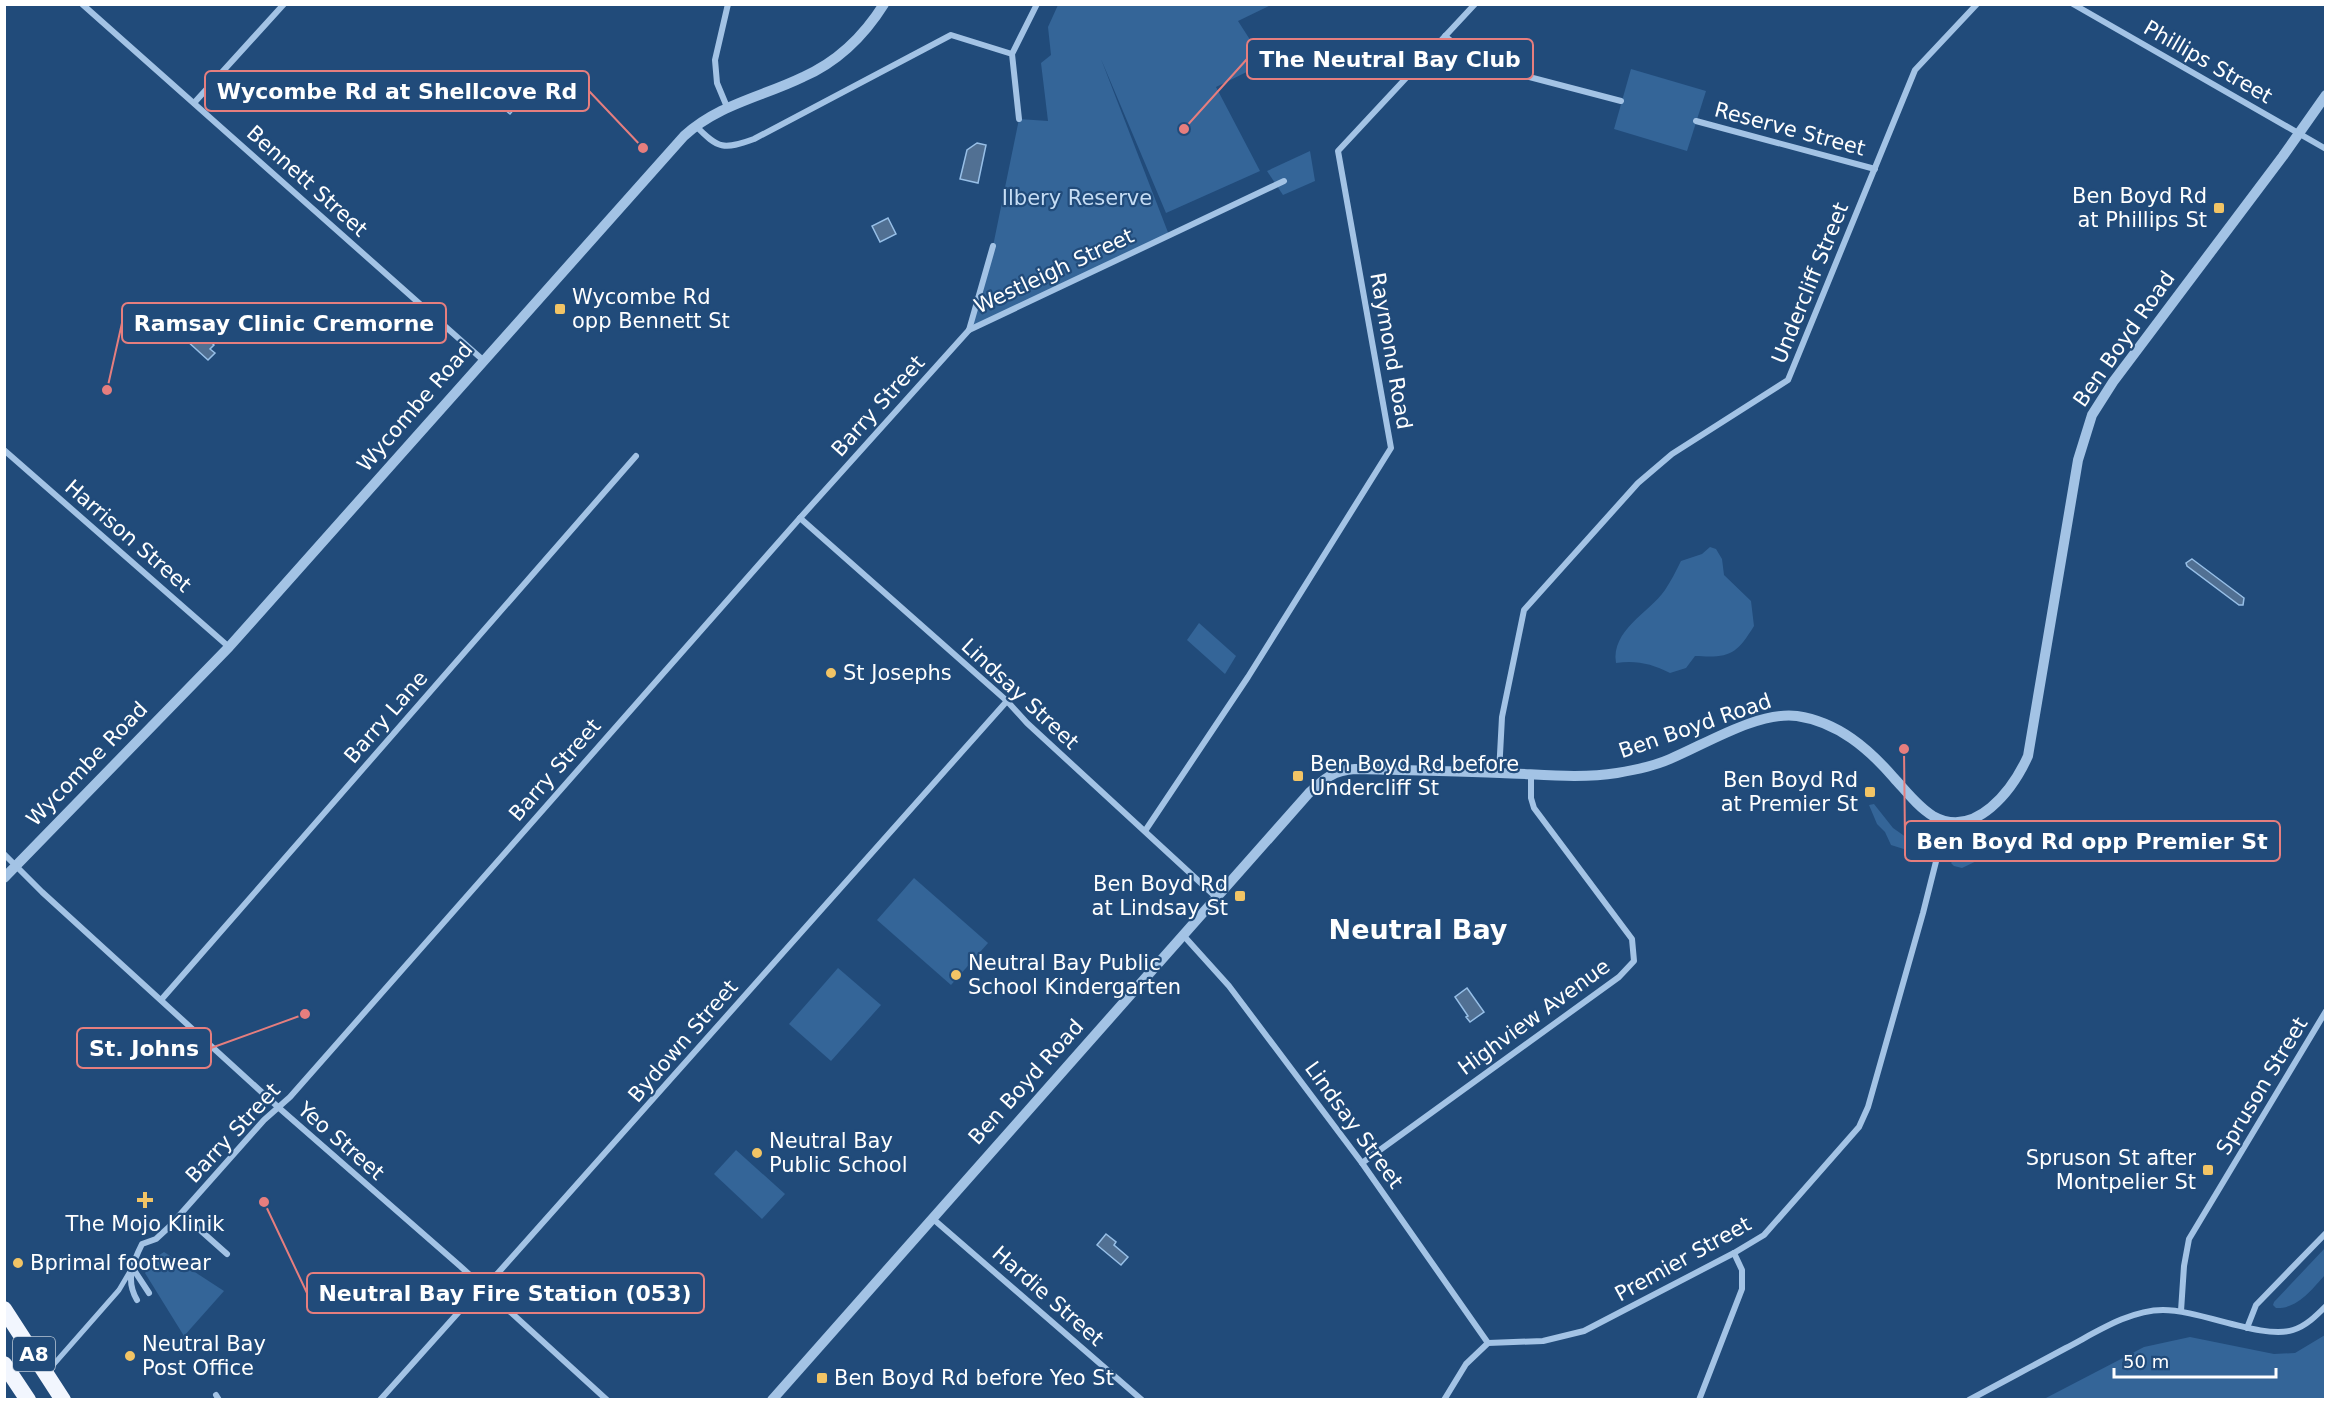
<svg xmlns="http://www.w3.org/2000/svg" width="2330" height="1404" viewBox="0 0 2330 1404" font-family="'DejaVu Sans',sans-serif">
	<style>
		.green { fill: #346598 }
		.water { fill: #517093; stroke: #97bfe7; stroke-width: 1.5 }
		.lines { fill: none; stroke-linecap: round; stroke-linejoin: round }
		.pedestrian { stroke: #a3c3e5; stroke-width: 5 }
		.minor { stroke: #a3c3e5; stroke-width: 6 }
		.tertiary { stroke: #a3c3e5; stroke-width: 10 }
		.trunk { stroke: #f2f6fe; stroke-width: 16 }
		.poi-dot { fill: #f2c465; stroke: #214b7a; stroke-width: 2 }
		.labels { text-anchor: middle; stroke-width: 4.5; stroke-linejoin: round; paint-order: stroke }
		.shield { fill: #214b7a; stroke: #bcc9d7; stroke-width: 1.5 }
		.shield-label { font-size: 20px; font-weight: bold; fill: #fff }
		.street-label { font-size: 21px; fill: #fff; stroke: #214b7a }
		.poi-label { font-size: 21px; fill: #fff; stroke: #214b7a; text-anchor: start }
		.park-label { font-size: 21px; fill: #c6ddf4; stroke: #214b7a }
		.district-label { font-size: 27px; font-weight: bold; fill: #fff; stroke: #214b7a }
		.leader { fill: none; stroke: #e67e7e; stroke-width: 2 }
		.callout-dot { fill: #e67e7e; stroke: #214b7a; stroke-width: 2 }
		.callout { fill: #214b7a; stroke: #e67e7e; stroke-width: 2 }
		.callout-label { font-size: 22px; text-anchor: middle; font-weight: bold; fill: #fff }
	</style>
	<rect width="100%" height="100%" fill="#214b7a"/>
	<!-- green -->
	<g class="green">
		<path d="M1058,5H1271L1238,21L1265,63L1216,87L1260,171L1166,213L1101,59L1169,235L969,330L993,246L1019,119L1048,121L1041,63L1051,55L1048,27Z"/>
		<path d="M1631,69L1706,91L1687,151L1614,129Z"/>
		<path d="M1310,151L1315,181L1283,195L1267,171Z"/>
		<path d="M1710,547L1716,549L1722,559L1724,575L1751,601L1754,626C1736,655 1730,658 1695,656L1686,668L1670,673C1652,664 1637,660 1616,663C1611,630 1649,613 1665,590C1671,581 1676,571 1681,561L1702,554Z"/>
		<path d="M1199,623L1236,656L1225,674L1187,640Z"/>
		<path d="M1874,804L1893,828L1913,842L1914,849L1910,851L1891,845L1885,832L1877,824L1869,805Z"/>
		<path d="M2012,837L2015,841L2010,845L1962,868L1954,866L1951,863L1957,855L1986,839L1991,848Z"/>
		<path d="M914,878L988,943L951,985L877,920Z"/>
		<path d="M838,968L881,1005L831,1061L789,1024Z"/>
		<path d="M736,1150L785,1194L762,1219L714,1174Z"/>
		<path d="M2325,1248V1275C2312,1289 2298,1309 2276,1308L2273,1305L2274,1302Z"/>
		<path d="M164,1252L224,1291L184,1336L145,1273L153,1259Z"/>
		<path d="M2325,1335V1399H2044L2144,1347L2190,1337L2274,1354L2295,1353Z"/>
	</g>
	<!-- water -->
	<g class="water">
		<path d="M491,74L521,101L510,114L479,88Z"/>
		<path d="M977,143L986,145L978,183L960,179L967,150Z"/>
		<path d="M888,218L896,234L880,242L872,226Z"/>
		<path d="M196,329L214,345L210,349L215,353L208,360L186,340Z"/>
		<path d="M2192,559L2244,598L2243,605H2239L2187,566L2186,563Z"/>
		<path d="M1467,988L1484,1012L1470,1022L1466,1017L1468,1016L1455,997Z"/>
		<path d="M1106,1234L1116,1242L1114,1245L1128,1257L1121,1265L1097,1245Z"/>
	</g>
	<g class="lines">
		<!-- pedestrian -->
		<path class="pedestrian" d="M47,1372L119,1290L132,1268"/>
		<!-- minor -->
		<g class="minor">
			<path d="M82,4L483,360"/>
			<path d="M2073,4L2326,149"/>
			<path d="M1445,36L1480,64L1621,101"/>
			<path d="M1012,54L1037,4"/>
			<path d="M194,103L284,4"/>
			<path d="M727,107L717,83L715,60L728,4"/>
			<path d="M1696,121L1875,169"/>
			<path d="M696,126C718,149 724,150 754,139L951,35L1012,54L1019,119"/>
			<path d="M969,330L1284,181"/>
			<path d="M4,450L229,647"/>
			<path d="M800,518L1007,701L1027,723L1216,897"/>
			<path d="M1499,773L1502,717L1524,610L1638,483L1672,454L1788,380L1915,70L1977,4"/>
			<path d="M1145,831L1248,677L1391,448L1338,151L1475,4"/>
			<path d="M4,854L42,892L278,1107L460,1266L607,1400"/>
			<path d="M1183,935L1229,986L1362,1163L1488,1343"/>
			<path d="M161,1000L636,456"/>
			<path d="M1362,1163L1619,977L1634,961L1632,939L1534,808L1531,798V774"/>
			<path d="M182,1214L227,1254"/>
			<path d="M932,1218L1142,1400"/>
			<path d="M132,1267L149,1293"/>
			<path d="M137,1300C125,1280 133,1262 142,1244L156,1239L169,1227L264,1120L290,1097L800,518L969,330L993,246"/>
			<path d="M2181,1311L2184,1266L2189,1239L2326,1011"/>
			<path d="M2247,1328L2256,1305L2326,1233"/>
			<path d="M216,1395L219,1400"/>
			<path d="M380,1400L474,1295L498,1273L1007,701"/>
			<path d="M1444,1400L1466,1364L1488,1343L1543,1341L1584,1331L1734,1253L1764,1235L1859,1127L1868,1107L1923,913L1946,822"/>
			<path d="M1699,1400L1742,1289V1270L1734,1253"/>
			<path d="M1969,1400C2001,1383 2034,1365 2066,1348C2095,1333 2129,1310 2163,1310C2200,1310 2263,1340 2293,1330C2306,1326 2316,1316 2326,1306"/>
		</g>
		<!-- tertiary -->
		<g class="tertiary">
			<path d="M4,878L229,647L684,136C719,104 762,97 803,77C837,62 864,36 884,4"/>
			<path d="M772,1400L1309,793C1324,779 1334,770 1355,769C1403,770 1451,771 1500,773C1538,774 1579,779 1617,773C1635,770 1654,766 1670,759C1706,744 1758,711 1797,716C1838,722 1869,749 1894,778C1906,791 1918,807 1933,816C1976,840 2013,789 2028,756L2078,460L2092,415L2113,382L2283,156L2326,95"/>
		</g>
		<!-- trunk -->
		<g class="trunk">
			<path d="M4,1309L63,1400"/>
			<path d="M4,1364L28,1400"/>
		</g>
	</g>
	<!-- markers -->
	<g class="poi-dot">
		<rect x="2213" y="202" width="12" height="12" rx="3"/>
		<rect x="554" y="303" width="12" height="12" rx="3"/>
		<circle cx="831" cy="673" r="6"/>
		<rect x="1292" y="770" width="12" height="12" rx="3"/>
		<rect x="1864" y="786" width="12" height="12" rx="3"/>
		<rect x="1234" y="890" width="12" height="12" rx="3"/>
		<circle cx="956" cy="975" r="6"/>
		<circle cx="757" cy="1153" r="6"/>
		<rect x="2202" y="1164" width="12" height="12" rx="3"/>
		<path d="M142 1191h6v6h6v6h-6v6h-6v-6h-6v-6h6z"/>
		<circle cx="18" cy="1263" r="6"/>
		<circle cx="130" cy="1356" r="6"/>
		<rect x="816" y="1372" width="12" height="12" rx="3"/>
	</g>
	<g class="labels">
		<!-- shield labels -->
		<rect class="shield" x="13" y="1337" width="42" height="34" rx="4.5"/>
		<g class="shield-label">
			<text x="34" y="1361">A8</text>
		</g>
		<!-- street labels -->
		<g class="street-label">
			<text transform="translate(2208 62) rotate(30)" y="7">Phillips Street</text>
			<text transform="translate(1790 129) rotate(15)" y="7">Reserve Street</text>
			<text transform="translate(307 181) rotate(42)" y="7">Bennett Street</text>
			<text transform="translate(1054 271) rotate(-25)" y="7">Westleigh Street</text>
			<text transform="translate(1810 283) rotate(-68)" y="7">Undercliff Street</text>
			<text transform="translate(2124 339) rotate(-55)" y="7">Ben Boyd Road</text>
			<text transform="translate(1391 351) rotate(80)" y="7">Raymond Road</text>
			<text transform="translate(878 406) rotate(-48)" y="7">Barry Street</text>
			<text transform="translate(415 407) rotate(-49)" y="7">Wycombe Road</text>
			<text transform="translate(128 536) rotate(41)" y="7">Harrison Street</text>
			<text transform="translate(1020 694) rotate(43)" y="7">Lindsay Street</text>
			<text transform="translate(386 717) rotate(-49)" y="7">Barry Lane</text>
			<text transform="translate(1695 726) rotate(-19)" y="7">Ben Boyd Road</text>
			<text transform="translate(87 764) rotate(-46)" y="7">Wycombe Road</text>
			<text transform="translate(555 770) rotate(-49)" y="7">Barry Street</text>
			<text transform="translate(1534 1017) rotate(-36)" y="7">Highview Avenue</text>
			<text transform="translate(683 1041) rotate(-49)" y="7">Bydown Street</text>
			<text transform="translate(1026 1082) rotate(-48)" y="7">Ben Boyd Road</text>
			<text transform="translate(2262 1086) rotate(-59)" y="7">Spruson Street</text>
			<text transform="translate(1354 1125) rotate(54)" y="7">Lindsay Street</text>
			<text transform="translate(233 1133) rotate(-47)" y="7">Barry Street</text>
			<text transform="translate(341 1141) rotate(41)" y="7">Yeo Street</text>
			<text transform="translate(1683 1259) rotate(-29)" y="7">Premier Street</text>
			<text transform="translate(1048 1296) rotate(41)" y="7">Hardie Street</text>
		</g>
		<!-- poi labels -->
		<g class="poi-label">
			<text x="2207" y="203" text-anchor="end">Ben Boyd Rd<tspan x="2207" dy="24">at Phillips St</tspan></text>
			<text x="572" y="304">Wycombe Rd<tspan x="572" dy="24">opp Bennett St</tspan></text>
			<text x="843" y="680">St Josephs</text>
			<text x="1310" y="771">Ben Boyd Rd before<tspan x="1310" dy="24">Undercliff St</tspan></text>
			<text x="1858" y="787" text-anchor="end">Ben Boyd Rd<tspan x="1858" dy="24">at Premier St</tspan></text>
			<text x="1228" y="891" text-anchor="end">Ben Boyd Rd<tspan x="1228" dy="24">at Lindsay St</tspan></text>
			<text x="968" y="970">Neutral Bay Public<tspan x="968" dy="24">School Kindergarten</tspan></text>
			<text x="769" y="1148">Neutral Bay<tspan x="769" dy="24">Public School</tspan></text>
			<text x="2196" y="1165" text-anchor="end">Spruson St after<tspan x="2196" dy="24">Montpelier St</tspan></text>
			<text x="145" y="1231" text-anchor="middle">The Mojo Klinik</text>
			<text x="30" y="1270">Bprimal footwear</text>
			<text x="142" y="1351">Neutral Bay<tspan x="142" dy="24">Post Office</tspan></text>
			<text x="834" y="1385">Ben Boyd Rd before Yeo St</text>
		</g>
		<!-- park labels -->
		<g class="park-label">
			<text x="1077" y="205">Ilbery Reserve</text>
		</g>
		<!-- district labels -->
		<g class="district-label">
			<text x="1418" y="939">Neutral Bay</text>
		</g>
	</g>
	<!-- callouts -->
	<path class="leader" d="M1184 129L1247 59M643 148L589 91M107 390L122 323M1904 749L1905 841M305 1014L211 1048M264 1202L307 1293"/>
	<g class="callout-dot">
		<circle cx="1184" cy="129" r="6"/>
		<circle cx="643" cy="148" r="6"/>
		<circle cx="107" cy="390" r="6"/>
		<circle cx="1904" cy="749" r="6"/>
		<circle cx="305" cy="1014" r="6"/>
		<circle cx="264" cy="1202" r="6"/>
	</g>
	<g class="callout">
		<rect x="1247" y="39" width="286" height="40" rx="6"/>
		<rect x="205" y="71" width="384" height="40" rx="6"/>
		<rect x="122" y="303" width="324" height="40" rx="6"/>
		<rect x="1905" y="821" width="375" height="40" rx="6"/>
		<rect x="77" y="1028" width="134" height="40" rx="6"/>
		<rect x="307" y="1273" width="397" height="40" rx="6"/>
	</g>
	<g class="callout-label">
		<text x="1390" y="67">The Neutral Bay Club</text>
		<text x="397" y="99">Wycombe Rd at Shellcove Rd</text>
		<text x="284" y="331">Ramsay Clinic Cremorne</text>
		<text x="2092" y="849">Ben Boyd Rd opp Premier St</text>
		<text x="144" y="1056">St. Johns</text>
		<text x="505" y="1301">Neutral Bay Fire Station (053)</text>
	</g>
	<!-- border -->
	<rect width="2330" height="1404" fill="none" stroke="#ffffff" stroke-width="12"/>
	<!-- scale -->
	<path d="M2114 1368v9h162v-9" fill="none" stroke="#ffffff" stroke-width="3"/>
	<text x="2123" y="1368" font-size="18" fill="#ffffff" stroke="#214b7a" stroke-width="4.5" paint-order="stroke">50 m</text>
</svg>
